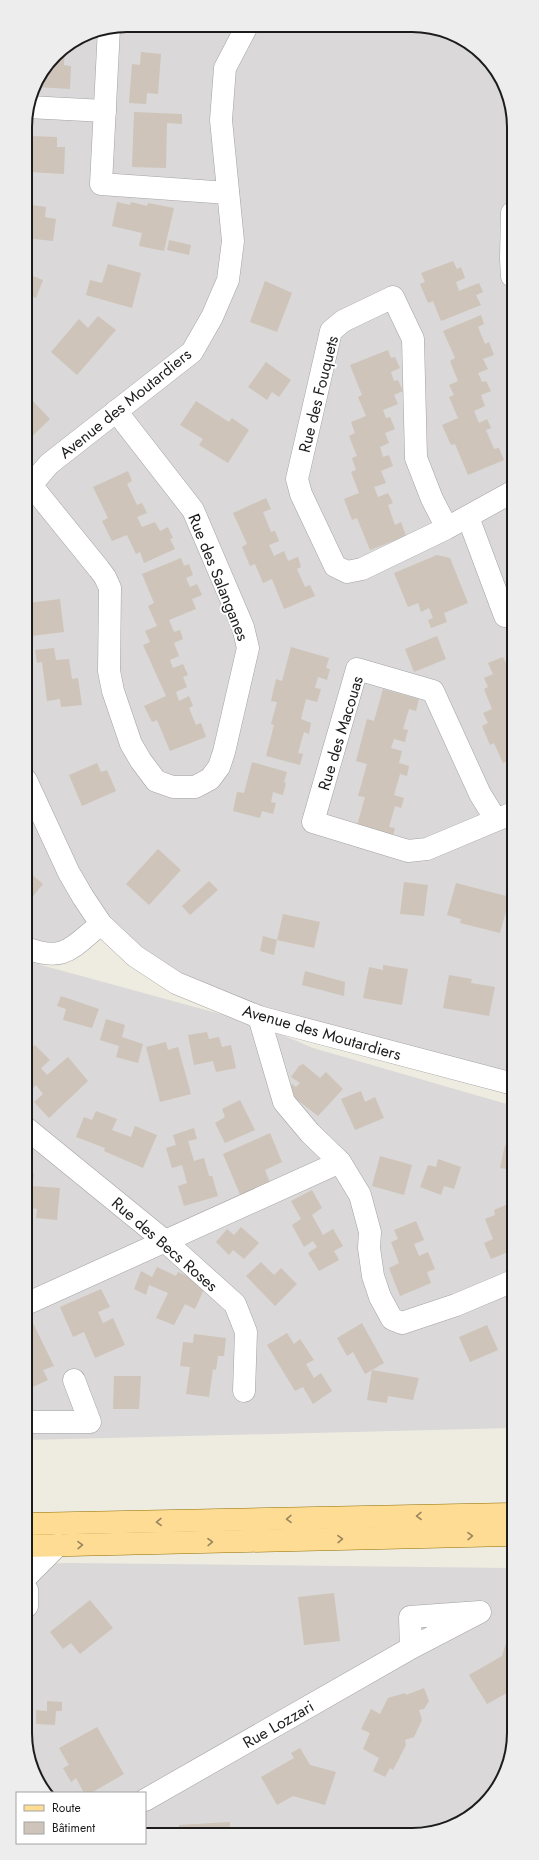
<svg xmlns="http://www.w3.org/2000/svg" width="539" height="1860" viewBox="0 0 539 1860" font-family="Jost,sans-serif">
	<style>
		.residential { fill: #dad8d8 }
		.building { fill: #cec4b9 }
		.lines { fill: none; stroke-linecap: round; stroke-linejoin: round }
		.minor-casing { stroke: #a3a3a3; stroke-width: 23 }
		.major-casing { stroke: #937100; stroke-width: 23 }
		.minor { stroke: #fff; stroke-width: 22 }
		.major { stroke: #ffdc94; stroke-width: 22 }
		.oneway { stroke: #99865e }
		.labels { text-anchor: middle; stroke-width: 4; stroke-linejoin: round; paint-order: stroke }
		.street-label { font-size: 16px; fill: #1c1c1c; stroke: #fff }
		.rim { fill: none; stroke: #1c1c1c; stroke-width: 2 }
	</style>
	<rect width="100%" height="100%" fill="#eeebe0"/>
	<!-- residential -->
	<g class="residential">
		<path d="M127,25L432,27L484,55L512,107L513,1084L176,983L101,924L67,951H26L25,121L33,88L55,55L88,33Z"/>
		<path d="M26,960L41,965L257,1024L313,1048L503,1103L513,1105V1428L27,1440Z"/>
		<path d="M69,1563L514,1568V1739L506,1772L489,1800L463,1821L432,1833H145V1793H48L27,1753V1564Z"/>
	</g>
	<!-- building -->
	<g class="building">
		<path d="M65,48L64,65L71,66L70,89L36,87L35,102H30L33,88L55,55Z"/>
		<path d="M141,52L161,54L158,94L147,93L146,104L129,103L132,64L140,65Z"/>
		<path d="M134,112L182,114V124L167,123L166,168L132,167Z"/>
		<path d="M29,136L57,137V147H65L64,174L28,172Z"/>
		<path d="M117,202L130,205L131,202L147,206L148,203L174,208L164,251L139,246L142,233L112,226Z"/>
		<path d="M25,204L46,207L45,217L56,219L53,241L25,238Z"/>
		<path d="M169,240L191,245L189,255L167,250Z"/>
		<path d="M453,261L457,269L461,267L465,278L456,282L459,291L479,283L483,292L476,295L481,305L441,321L433,301L428,303L420,284L425,282L421,273Z"/>
		<path d="M108,264L141,273L132,308L86,295L90,280L102,283Z"/>
		<path d="M25,273L43,280L36,298L27,294L25,299Z"/>
		<path d="M265,281L292,293L277,332L250,322Z"/>
		<path d="M481,315L484,324L478,327L485,344L489,342L494,355L483,359L488,369L478,373L482,382L486,381L491,391L481,395L485,406L474,411L479,423L487,419L491,428L486,430L494,449L499,448L504,460L468,475L455,444L451,445L442,425L458,418L449,397L454,395L449,385L458,381L450,361L455,358L443,331Z"/>
		<path d="M98,316L116,330L77,375L51,352L79,319L88,328Z"/>
		<path d="M388,350L391,358L395,357L400,368L391,372L394,381L398,380L403,391L394,395L398,404L383,410L386,418L390,417L395,429L385,433L389,443L380,447L383,457L389,455L393,466L381,471L386,483L374,487L378,497L388,493L393,503L388,505L395,525L401,522L406,536L370,550L357,518L352,520L344,499L359,493L351,472L356,470L352,458L357,456L349,436L355,433L351,422L366,416L358,397L362,395L350,365Z"/>
		<path d="M266,362L291,380L279,397L272,392L267,400L248,387Z"/>
		<path d="M27,395L50,419L26,442L25,396Z"/>
		<path d="M196,401L229,422L232,418L249,430L228,463L199,445L203,439L180,425Z"/>
		<path d="M128,471L132,481L127,484L137,505L142,503L147,513L137,517L142,527L155,522L160,531L168,527L173,538L170,539L175,549L144,563L140,552L136,554L127,535L112,541L102,521L108,518L93,487Z"/>
		<path d="M266,498L271,509L263,512L271,532L275,531L279,541L269,545L274,556L284,551L288,561L298,557L301,567L297,569L305,587L310,585L315,596L284,609L272,579L263,583L255,564L250,566L242,547L247,544L233,513Z"/>
		<path d="M437,555L450,558L468,603L444,613L447,622L431,628L428,620L433,618L429,608L421,612L418,603L408,607L394,573Z"/>
		<path d="M181,558L184,566L189,564L193,575L186,578L190,587L197,584L202,595L192,599L196,609L169,620L174,632L180,630L183,639L174,643L179,656L170,660L173,668L183,664L188,675L183,677L187,687L176,692L179,701L189,696L193,706L189,708L193,718L196,725L201,723L206,737L170,751L157,720L152,722L144,706L166,696L143,645L150,642L145,631L157,626L148,606L154,603L142,574Z"/>
		<path d="M60,599L64,632L31,636L28,603Z"/>
		<path d="M437,636L446,659L414,672L405,649Z"/>
		<path d="M291,647L329,658L326,668L330,669L327,680L318,677L315,688L321,689L317,702L306,699L301,719L311,723L309,734L304,732L298,753L303,754L300,765L266,756L274,725L271,724L277,702L271,701L276,679L282,681Z"/>
		<path d="M54,648L56,660L69,659L72,679L78,678L82,705L61,707L60,699L47,701L42,662L37,663L35,650Z"/>
		<path d="M503,657L508,668L513,666L512,772L507,761L503,763L494,743L490,745L482,726L488,723L483,713L492,709L484,689L488,687L484,678L493,674L488,663Z"/>
		<path d="M383,689L419,699L416,711L409,709L403,729L408,730L405,742L394,739L391,748L402,751L399,763L409,766L407,776L400,774L394,795L404,798L401,808L395,806L389,827L395,828L392,838L356,829L365,797L358,796L367,764L356,761L367,719L374,721Z"/>
		<path d="M252,762L287,772L284,782L286,783L283,795L273,792L271,802L276,803L273,814L262,811L260,818L233,811L237,792L244,793Z"/>
		<path d="M97,763L101,772L107,770L116,791L82,806L69,775Z"/>
		<path d="M158,849L181,870L149,905L126,884Z"/>
		<path d="M26,870L43,884L26,905Z"/>
		<path d="M209,881L218,890L190,915L182,906Z"/>
		<path d="M404,882L428,885L424,916L400,914Z"/>
		<path d="M456,883L510,897L500,933L460,923L461,919L447,915Z"/>
		<path d="M283,914L320,922L314,948L277,940Z"/>
		<path d="M263,936L277,940L274,955L260,951Z"/>
		<path d="M383,965L408,969L402,1005L363,998L369,967L383,970Z"/>
		<path d="M305,971L345,982L344,996L302,985Z"/>
		<path d="M449,975L472,979L471,983L495,987L489,1016L443,1008Z"/>
		<path d="M61,996L99,1009L92,1028L63,1020L66,1009L57,1006Z"/>
		<path d="M106,1019L125,1025L122,1037L143,1044L138,1063L116,1057L119,1046L100,1040Z"/>
		<path d="M207,1032L209,1039L219,1037L222,1047L231,1045L236,1068L216,1072L213,1061L194,1065L188,1035Z"/>
		<path d="M166,1042L168,1050L178,1047L191,1094L160,1102L146,1047Z"/>
		<path d="M35,1045L50,1060L41,1068L47,1075L68,1057L88,1081L49,1118L34,1102L43,1094L36,1085L32,1089L26,1083V1053Z"/>
		<path d="M303,1064L320,1078L326,1072L343,1089L318,1116L286,1091L292,1084L296,1087L300,1083L291,1077L299,1066Z"/>
		<path d="M361,1091L365,1102L375,1097L384,1118L355,1130L341,1099Z"/>
		<path d="M240,1100L255,1130L225,1143L215,1123L225,1117L222,1109Z"/>
		<path d="M96,1111L117,1119L112,1130L131,1137L135,1126L157,1135L143,1168L104,1151L105,1148L76,1137L84,1117L92,1120Z"/>
		<path d="M194,1128L197,1139L188,1141L194,1161L204,1158L209,1176H212L218,1196L184,1206L178,1186L187,1183L182,1165L172,1168L166,1148L176,1145L173,1135Z"/>
		<path d="M270,1133L282,1162L265,1170L270,1183L241,1197L223,1154Z"/>
		<path d="M505,1145L513,1147V1170L500,1168Z"/>
		<path d="M380,1156L412,1165L404,1195L372,1186Z"/>
		<path d="M438,1159L461,1167L454,1189L444,1186L441,1195L420,1187L428,1165L436,1167Z"/>
		<path d="M26,1173L34,1174L32,1186L60,1188L57,1220L36,1218L37,1209L30,1208L31,1196L26,1195Z"/>
		<path d="M312,1190L322,1208L312,1215L323,1235L333,1229L343,1246L334,1251L339,1260L319,1271L308,1253L317,1247L313,1241L304,1247L292,1225L301,1219L291,1201Z"/>
		<path d="M513,1202V1250L491,1259L484,1243L493,1239L485,1219L495,1215L494,1210Z"/>
		<path d="M416,1221L424,1240L414,1244L419,1256L428,1252L435,1269L427,1272L431,1283L400,1296L389,1268L399,1263L391,1242L398,1239L394,1230Z"/>
		<path d="M241,1227L259,1243L244,1259L233,1250L229,1255L216,1242L227,1229L234,1235Z"/>
		<path d="M261,1262L274,1275L281,1268L297,1284L275,1306L246,1276Z"/>
		<path d="M157,1267L176,1276L178,1272L206,1285L195,1309L185,1304L174,1325L156,1318L168,1293L149,1285L146,1295L134,1289L141,1271L152,1277Z"/>
		<path d="M101,1289L110,1307L98,1312L103,1323L113,1318L125,1345L95,1358L84,1332L73,1337L60,1307Z"/>
		<path d="M31,1319L54,1366L43,1370L48,1380L28,1389L27,1366L31,1364L28,1359L27,1360L26,1321Z"/>
		<path d="M362,1323L384,1363L372,1370L419,1378L413,1400L388,1396L387,1403L367,1400L372,1370L365,1374L353,1352L347,1356L337,1338Z"/>
		<path d="M487,1325L498,1350L470,1362L459,1337Z"/>
		<path d="M287,1333L294,1344L300,1339L314,1360L306,1364L314,1378L321,1373L332,1391L313,1404L303,1387L295,1391L267,1345Z"/>
		<path d="M194,1334L226,1338L224,1356H218L216,1370L213,1369L209,1397L186,1394L190,1367L180,1366L183,1342L193,1343Z"/>
		<path d="M114,1376H141L139,1409H113Z"/>
		<path d="M334,1593L340,1641L304,1645L298,1597Z"/>
		<path d="M90,1600L113,1628L80,1654L71,1643L63,1649L50,1632Z"/>
		<path d="M506,1643L514,1645V1689L487,1704L469,1675L502,1656Z"/>
		<path d="M424,1688L429,1701L424,1709L419,1710L422,1720L414,1737L405,1740L406,1745L393,1770L390,1768L385,1777L373,1771L379,1758L363,1749L370,1733L361,1729L371,1709L380,1714L388,1698L405,1693L406,1695Z"/>
		<path d="M47,1701L62,1702V1711H56L55,1725L36,1724V1710L47,1711Z"/>
		<path d="M97,1727L124,1774L91,1793H84L76,1778L71,1782L63,1768L69,1765L59,1748Z"/>
		<path d="M300,1748L310,1765L336,1772L325,1805L293,1796L277,1805L261,1777L294,1758L291,1753Z"/>
		<path d="M230,1822V1833H179V1825Z"/>
	</g>
	<g class="lines">
		<!-- minor casing -->
		<g class="minor-casing">
			<g id="minor">
				<path d="M109,28L101,184L228,193"/>
				<path d="M28,107L105,111"/>
				<path d="M512,213L511,259L512,276"/>
				<path d="M31,485L99,569L105,577L110,588L109,671L113,691L131,744L141,761L156,781L173,787H195L210,779L219,767L224,752L248,648L243,627L193,510L116,411"/>
				<path d="M26,496L31,485L49,464L192,352L212,317L228,280L233,241L221,120L225,68L247,26"/>
				<path d="M468,517L505,616"/>
				<path d="M447,528L432,499L416,458L413,339L393,297L343,321L331,331L297,479L301,494L335,566L347,572L362,569L447,528L512,492"/>
				<path d="M26,780L69,873L83,897L101,924L135,956L176,983L259,1017L513,1084"/>
				<path d="M496,820L480,794L433,691L357,669L313,822L408,851L427,849L513,813"/>
				<path d="M26,948C65,963 72,947 101,924"/>
				<path d="M259,1017L284,1102L310,1133L340,1162L360,1195L370,1232L369,1248L373,1276L380,1297L392,1319L402,1323L456,1305L513,1281"/>
				<path d="M26,1128L166,1242L235,1304L246,1332L244,1391"/>
				<path d="M26,1304L340,1162"/>
				<path d="M27,1420L30,1422H90L74,1380"/>
				<path d="M27,1576L58,1545"/>
				<path d="M27,1590V1606"/>
				<path d="M145,1800L411,1648L480,1612L410,1617L411,1648"/>
			</g>
		</g>
		<!-- major casing -->
		<g class="major-casing">
			<g id="major">
				<path d="M27,1524L514,1514"/>
				<path d="M27,1546L514,1535"/>
			</g>
		</g>
		<!-- minor -->
		<use href="#minor" class="minor"/>
		<!-- major -->
		<use href="#major" class="major"/>
	</g>
	<!-- one-way arrows -->
	<defs><path id="oneway-chevron" d="M-2-3.5L2.5 0L-2 3.5" fill="none" stroke-width="1.6" stroke-linecap="round" stroke-linejoin="round"/></defs>
	<g class="oneway">
		<use href="#oneway-chevron" transform="translate(419 1516) rotate(179)"/>
		<use href="#oneway-chevron" transform="translate(289 1519) rotate(179)"/>
		<use href="#oneway-chevron" transform="translate(159 1522) rotate(179)"/>
		<use href="#oneway-chevron" transform="translate(470 1536) rotate(-1)"/>
		<use href="#oneway-chevron" transform="translate(340 1539) rotate(-1)"/>
		<use href="#oneway-chevron" transform="translate(210 1542) rotate(-1)"/>
		<use href="#oneway-chevron" transform="translate(80 1545) rotate(-1)"/>
	</g>
	<g class="labels">
		<!-- street labels -->
		<g class="street-label">
			<text transform="translate(318 394) rotate(-76)" y="6">Rue des Fouquets</text>
			<text transform="translate(125 403) rotate(-39)" y="6">Avenue des Moutardiers</text>
			<text transform="translate(219 577) rotate(68)" y="6">Rue des Salanganes</text>
			<text transform="translate(340 733) rotate(-73)" y="6">Rue des Macouas</text>
			<text transform="translate(322 1032) rotate(16)" y="6">Avenue des Moutardiers</text>
			<text transform="translate(165 1244) rotate(41)" y="6">Rue des Becs Roses</text>
			<text transform="translate(278 1724) rotate(-30)" y="6">Rue Lozzari</text>
		</g>
	</g>
	<!-- crop -->
	<path d="M0 0H539V1860H0ZM127 32H412A95 95 0 0 1 507 127V1733A95 95 0 0 1 412 1828H127A95 95 0 0 1 32 1733V127A95 95 0 0 1 127 32Z" fill="#ededed" fill-rule="evenodd"/>
	<path class="rim" d="M127 32H412A95 95 0 0 1 507 127V1733A95 95 0 0 1 412 1828H127A95 95 0 0 1 32 1733V127A95 95 0 0 1 127 32Z"/>
	<!-- legend -->
	<rect x="16" y="1792" width="130" height="52" fill="#ffffff" stroke="#a4a4a4"/>
	<rect x="24" y="1805" width="20" height="6" fill="#ffdc94" stroke="#a4a4a4"/>
	<text x="52" y="1812" font-size="12" fill="#1c1c1c">Route</text>
	<rect x="24" y="1822" width="20" height="12" fill="#cec4b9" stroke="#a4a4a4"/>
	<text x="52" y="1832" font-size="12" fill="#1c1c1c">Bâtiment</text>
</svg>
